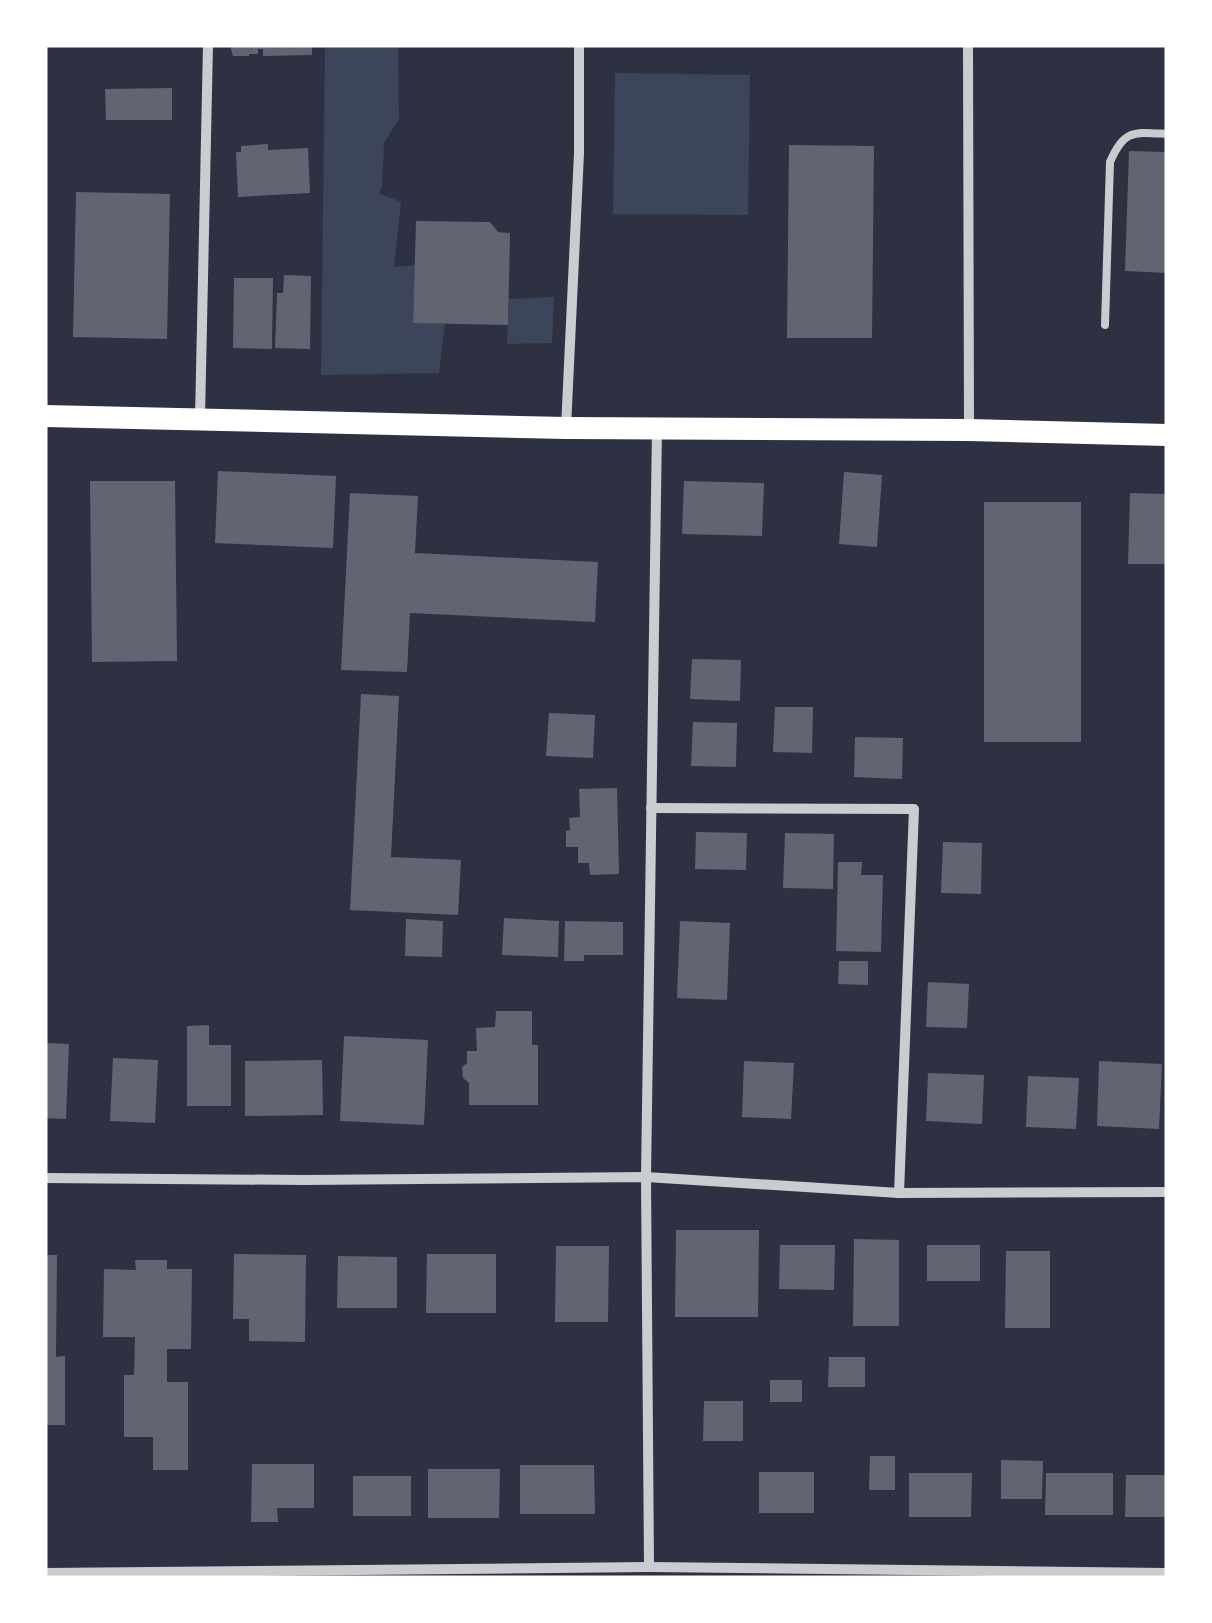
<svg xmlns="http://www.w3.org/2000/svg" width="1212" height="1623" viewBox="0 0 1212 1623" font-family="Poppins,sans-serif">
	<style>
		.green { fill: #3c4559 }
		.building { fill: #626471 }
		.lines { fill: none; stroke-linecap: round; stroke-linejoin: round }
		.service { stroke: #caccd0; stroke-width: 8 }
		.minor { stroke: #caccd0; stroke-width: 10 }
		.primary { stroke: #fff; stroke-width: 22 }
	</style>
	<rect width="100%" height="100%" fill="#2d3142"/>
	<!-- green -->
	<g class="green">
		<path d="M325,45H398L399,119L384,143L382,187L379,193L401,202L394,267L415,265L413,322L445,324L439,373L321,375Z"/>
		<path d="M615,73L750,75L748,215L613,214Z"/>
		<path d="M554,297L552,343L507,344L509,299Z"/>
	</g>
	<!-- building -->
	<g class="building">
		<path d="M230,45H312V55L263,56V49H258V54H249V56H233Z"/>
		<path d="M172,88V120H106L105,89Z"/>
		<path d="M268,144V150L308,148L310,193L238,197L236,152H241V146Z"/>
		<path d="M789,145L874,146L872,338H787Z"/>
		<path d="M1129,151L1167,152V273L1125,271Z"/>
		<path d="M76,192L170,194L167,339L73,337Z"/>
		<path d="M416,221L490,222L498,232L510,233L508,325L413,323Z"/>
		<path d="M284,275L311,276L310,349L275,348L277,293H283Z"/>
		<path d="M234,278H273L272,349L233,348Z"/>
		<path d="M218,471L336,476L333,548L215,543Z"/>
		<path d="M844,472L882,475L877,547L839,544Z"/>
		<path d="M90,481H175L177,661L92,662Z"/>
		<path d="M684,481L764,483L762,536L682,534Z"/>
		<path d="M350,493L418,496L415,553L598,562L595,622L410,613L407,672L341,670Z"/>
		<path d="M1130,493L1167,494V564H1128Z"/>
		<rect x="984" y="502" width="97" height="240"/>
		<path d="M692,659L741,660L740,701L690,699Z"/>
		<path d="M361,694L399,696L391,857L461,860L458,915L350,910Z"/>
		<path d="M775,707H813L812,753L773,752Z"/>
		<path d="M549,713L595,715L593,758L546,756Z"/>
		<path d="M693,722L737,723L736,767L691,766Z"/>
		<path d="M855,737L903,738L902,779L854,777Z"/>
		<path d="M617,788L619,874L590,875L589,863H578V847H566V831L570,830L569,818L580,817L579,789Z"/>
		<path d="M696,832L747,833L746,870L695,869Z"/>
		<path d="M785,833L834,834L833,889L783,888Z"/>
		<path d="M943,842L982,843L981,894L941,893Z"/>
		<path d="M838,862H862L861,875H883L881,952L836,951Z"/>
		<path d="M504,918L559,921L558,957L502,955Z"/>
		<path d="M406,919L443,921L442,957L405,956Z"/>
		<path d="M565,921L623,922V955H584V961H564Z"/>
		<path d="M680,921L730,923L727,1000L677,998Z"/>
		<path d="M839,961H868V985L838,984Z"/>
		<path d="M928,982L969,984L967,1028L926,1027Z"/>
		<path d="M496,1011H532V1045H538V1105H469V1083L463,1078L462,1067L467,1063V1051H477L476,1028L495,1027Z"/>
		<path d="M209,1025V1045H231V1106H187V1026Z"/>
		<path d="M344,1036L428,1040L424,1125L340,1121Z"/>
		<path d="M45,1043L69,1044L66,1119L45,1118Z"/>
		<path d="M113,1058L158,1060L155,1123L110,1121Z"/>
		<path d="M322,1060L323,1115L245,1116V1061Z"/>
		<path d="M744,1061L794,1063L791,1119L742,1117Z"/>
		<path d="M1099,1061L1162,1064L1159,1129L1097,1126Z"/>
		<path d="M928,1073L984,1075L982,1124L926,1121Z"/>
		<path d="M1028,1076L1079,1078L1076,1129L1026,1127Z"/>
		<path d="M676,1230H759L758,1317H675Z"/>
		<path d="M854,1239L899,1240V1326H853Z"/>
		<path d="M780,1245H835L834,1290L779,1289Z"/>
		<rect x="927" y="1245" width="53" height="36"/>
		<path d="M556,1246H609L608,1322H555Z"/>
		<path d="M1006,1251H1050V1328H1005Z"/>
		<path d="M234,1254L306,1255L305,1342L249,1341V1319H233Z"/>
		<path d="M427,1254H496V1313H426Z"/>
		<path d="M45,1255H57L56,1357L65,1356V1425H45Z"/>
		<path d="M338,1256L397,1257V1308H337Z"/>
		<path d="M135,1260H167V1269H192L191,1349H167V1382H188V1470H153V1437H124V1375H134L135,1337H103L104,1269L136,1270Z"/>
		<path d="M829,1357H865V1387H828Z"/>
		<rect x="770" y="1380" width="32" height="22"/>
		<path d="M704,1401H743V1441H703Z"/>
		<path d="M870,1456H895V1490H869Z"/>
		<path d="M1001,1460L1043,1461L1042,1499H1001Z"/>
		<path d="M252,1464H314V1508H277L278,1522H251Z"/>
		<path d="M520,1465H594L595,1514H520Z"/>
		<path d="M428,1469H500L499,1518H428Z"/>
		<rect x="759" y="1472" width="55" height="41"/>
		<path d="M909,1473H972L971,1517H909Z"/>
		<path d="M1046,1473H1113V1515H1045Z"/>
		<path d="M1126,1475H1167V1517H1125Z"/>
		<rect x="353" y="1476" width="58" height="40"/>
	</g>
	<g class="lines">
		<!-- service -->
		<path class="service" d="M1105,325L1110,162C1124,129 1134,132 1167,134"/>
		<!-- minor -->
		<g class="minor">
			<path d="M968,45L969,429"/>
			<path d="M200,418L208,45"/>
			<path d="M566,428L579,153V45"/>
			<path d="M651,808L914,809L899,1193"/>
			<path d="M45,1178L304,1180L646,1177L899,1193L1167,1192"/>
			<path d="M649,1567L646,1177L657,428"/>
			<path d="M45,1573L649,1567L1167,1573"/>
		</g>
		<!-- primary -->
		<path class="primary" d="M45,416L566,428L969,430L1167,435"/>
	</g>
	<!-- border -->
	<rect width="1212" height="1623" fill="none" stroke="#ffffff" stroke-width="95"/>
</svg>
